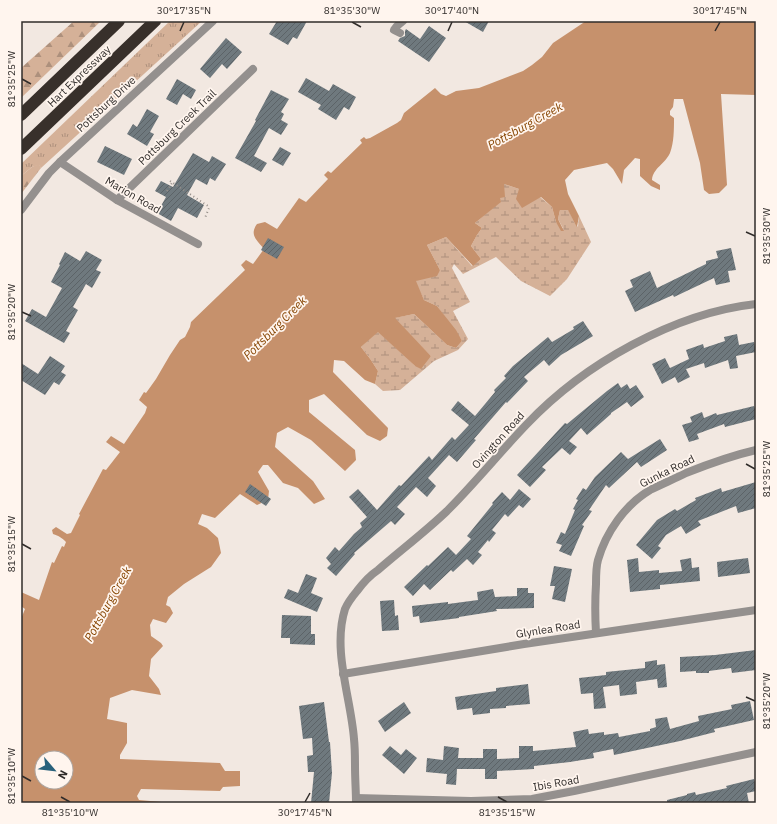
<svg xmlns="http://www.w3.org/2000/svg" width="777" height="824" viewBox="0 0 777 824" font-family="'IBM Plex Sans',sans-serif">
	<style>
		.grass { fill: url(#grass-tufts) }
		.forest { fill: url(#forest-firs) }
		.wetland { fill: url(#wetland-marsh) }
		.water { fill: #c6916c; fill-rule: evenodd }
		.building { fill: url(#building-hatch) }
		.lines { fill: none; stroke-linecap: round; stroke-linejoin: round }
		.path { stroke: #97908b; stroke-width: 2; stroke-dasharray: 1 3; stroke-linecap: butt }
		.minor { stroke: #94908e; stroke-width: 8 }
		.motorway { stroke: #38302b; stroke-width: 12 }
		.ticks { fill: none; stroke: #302c2a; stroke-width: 1.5 }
		.labels { text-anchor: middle; stroke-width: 3.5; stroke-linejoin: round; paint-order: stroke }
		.street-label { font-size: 11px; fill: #302c2a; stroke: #fff5ee }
		.water-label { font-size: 12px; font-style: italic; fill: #864400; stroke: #fff5ee }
		.neatline { fill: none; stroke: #302c2a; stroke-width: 1.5 }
		.ticks-label { font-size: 10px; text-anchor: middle; fill: #302c2a }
	</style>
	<defs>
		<pattern id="grass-tufts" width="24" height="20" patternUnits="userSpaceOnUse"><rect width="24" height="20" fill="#d5b198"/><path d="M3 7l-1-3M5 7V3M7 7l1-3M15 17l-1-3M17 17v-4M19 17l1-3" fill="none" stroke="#ad907c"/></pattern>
		<pattern id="forest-firs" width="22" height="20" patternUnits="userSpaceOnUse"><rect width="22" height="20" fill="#d5b198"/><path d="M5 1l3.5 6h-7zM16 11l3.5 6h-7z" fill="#ad907c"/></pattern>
		<pattern id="wetland-marsh" width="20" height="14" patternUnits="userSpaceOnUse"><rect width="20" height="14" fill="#d5b198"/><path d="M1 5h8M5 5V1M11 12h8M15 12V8" fill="none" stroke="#ad907c"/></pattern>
		<pattern id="building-hatch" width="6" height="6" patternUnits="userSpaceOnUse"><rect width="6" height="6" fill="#6f797e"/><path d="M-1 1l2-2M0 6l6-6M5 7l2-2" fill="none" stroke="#5c6367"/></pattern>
	</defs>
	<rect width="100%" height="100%" fill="#f2e8e1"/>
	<!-- grass -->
	<path class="grass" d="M170,21H202L41,168L39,165L32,167L21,176V164Z"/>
	<!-- forest -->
	<g class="forest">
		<path d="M74,21H101L21,98V68Z"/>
		<path d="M39,164L41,168L21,194V176L32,167Z"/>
	</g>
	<!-- wetland -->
	<path class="wetland" d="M504,184L519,189L522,207L540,197L552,207L556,222L564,230L558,219L560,210L568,209L574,222L578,227L579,216L591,242L567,279L550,296L521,281L496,257L463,274L454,264L452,268L470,302L453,311L468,339L458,350L434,361L400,390L383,391L375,384L378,371L371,360L361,347L378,331L415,366L431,356L394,318L414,314L447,345L456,348L462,341L437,306L424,300L415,281L440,270L427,245L446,237L472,266L481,259L471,246L477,235L482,228L475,223L500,202V198Z"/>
	<!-- water -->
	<path class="water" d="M586,21H756V95L721,94L727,185L719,193L709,194L704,190L700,163L683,99H674L673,107L670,111V115L674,118C674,129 674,143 670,153C665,164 653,168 652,180L660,185V190L651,186L640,176V159L635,158L624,170L622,184L613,169L607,163L574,170L565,180L568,194L579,216L577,227L574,222L568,210H560L558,219L564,231H561L556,222L552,207L541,197L522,208L516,199L519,189L504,184L505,197L500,198L501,202L475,223L482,228L477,235L471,246L481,259L473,266L446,237L427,245L440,270L437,276L416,281L424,300L437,306L456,330L462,341L456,348L447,345L414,314L395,318L431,356L421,369L415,366L378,332L361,347L371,360L378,371L375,384L365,380L344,361L334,360L333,372L388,428L387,436L380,441L367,435L324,394L309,400V412L355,450L356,460L345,471L311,440L288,427L277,433L275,447L313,481L325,499L314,504L298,488L283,483L268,465H263L258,472L269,491L268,500L257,505L240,494L215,518L202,514L198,524L207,528L218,538L221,553L211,567L184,584L168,597L166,605L170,607L173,613L166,623L153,619L150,625L151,636L161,643L163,646L151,659L149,676L159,689L161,695L132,690L110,698L107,719L127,723V743L120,755V759L220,763L225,771H240V786L223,787L220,791L141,789L137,796L139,800L173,803H21V619L25,609L21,606V592L39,600L52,562L54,563L62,546L64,547L66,542C62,538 59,536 53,534L52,530L56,527L67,534L71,533L80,515L79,514L103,469L106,470L120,452L106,442L111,436L124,444L145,413L147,407L139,400L144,392L146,393L156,379L170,355L180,340L185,337L190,327L191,322L245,270L241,265L246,260L253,264L264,249C257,240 249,235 257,224L265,222L277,229L299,198L306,202L328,179L324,175L328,171L331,173L362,143L360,140L364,137L366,139L370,138L397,123L401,120L404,113L435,88L441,94L446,96L456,91L479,88L523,71L532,65L542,57L553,43ZM42,758H66V782H42Z"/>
	<!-- building -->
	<g class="building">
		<path d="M277,21H307L297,39L293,37L288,45L269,34Z"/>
		<path d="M464,21H489L483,32Z"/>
		<path d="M429,26L446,38L429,62L398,41L400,38L405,36V31L406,29L420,39Z"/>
		<path d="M226,38L242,52L227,69L222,64L210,78L200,69Z"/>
		<path d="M306,78L329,91L333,84L356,97L349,110L344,107L336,120L318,109L321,105L298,92Z"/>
		<path d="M177,79L196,90L191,99L183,94L177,105L166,99Z"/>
		<path d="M271,90L289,99L281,112L284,114L281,120L288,124L281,135L269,128L254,156L267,163L261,172L235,158L256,121L255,120Z"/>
		<path d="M147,109L159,116L150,132L154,134L147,146L127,134L133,124L137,127Z"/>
		<path d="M105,146L132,159L124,175L97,162Z"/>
		<path d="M280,147L291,153L283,166L272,160Z"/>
		<path d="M193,153L209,162L212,156L226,164L215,181L210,178L207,185L196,179L187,195L204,205L197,218L178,208L171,221L157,213L166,197L155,191L161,181L173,187Z"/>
		<path d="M268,238L284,247L277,259L261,250Z"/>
		<path d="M731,248L736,270L728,271L730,282L716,285L714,278L674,297L673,295L635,312L625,291L633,287L630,280L650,271L657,288L706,264V261L718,258L716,251Z"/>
		<path d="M86,251L102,260L96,270L101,272L92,288L86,284L73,307L78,310L66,331L70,333L64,343L25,321L32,309L46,317L62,288L51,282L60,265L59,264L65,252L80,261Z"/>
		<path d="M583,321L593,336L561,355L549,366L544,360L524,377L528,381L507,403L506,402L474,439L476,440L457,462L449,455L428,478L436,486L427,497L416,487L397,507L405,514L395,525L391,521L354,553L355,554L336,576L327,568L331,564L326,558L335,547L339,551L354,534L362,527L360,523L367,517L349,497L358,489L377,510L399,485L401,486L429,456L432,460L452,437L455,440L469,425L451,410L458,401L475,416L495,392L494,390L506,378L504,376L513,366L548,337L552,342L574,329L573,327Z"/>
		<path d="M737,334L739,345L754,342L756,352L736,356L738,368L730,369L728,360L705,368L704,363L686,369L690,377L678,383L675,377L662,384L652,364L665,358L670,368L689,359L686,350L703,344L704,348L725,341L724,337Z"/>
		<path d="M50,356L65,366L61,372L66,375L59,385L54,382L45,395L21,380V363L38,374Z"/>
		<path d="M618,383L621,388L627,384L630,389L636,385L644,397L631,407L627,402L611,413V414L587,435L581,428L569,441L577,447L570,455L562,448L542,467L546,470L530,487L517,475L565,423L567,424L607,391Z"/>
		<path d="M754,406L756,412V419L725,427L724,424L697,434L699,439L689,442L682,425L692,422L690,417L702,412L704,418L716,413L717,415Z"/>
		<path d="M660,439L667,450L641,467L637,462L609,488L606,485L589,510L592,511L582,525L584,526L571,556L559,551L562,545L556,543L561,532L565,534L575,510L573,509L578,500L576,499L583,488L586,490L595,477L621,452L628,459Z"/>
		<path d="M756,482V508L738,513L736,506L698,521L701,525L686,534L681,526L666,535L658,546L661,548L652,559L636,545L657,520L675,509L677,511L696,500L695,498L721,488L722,492Z"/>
		<path d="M250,484L271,499L266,506L245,492Z"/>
		<path d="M519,489L531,499L523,508L519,505L508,517L505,514L492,530L496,533L489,542L488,540L478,552L482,555L473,565L467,559L453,572L451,570L430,590L424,584L413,596L404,587L427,565L428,566L448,547L456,555L471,539L467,536L493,504L492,503L502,492L510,500Z"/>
		<path d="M638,558L639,572L659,570V573L682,571L680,560L691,558L692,568L699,567L700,581L660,585V589L630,592L627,560Z"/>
		<path d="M748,558L750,573L718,577L717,562Z"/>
		<path d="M554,566L572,569L565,602L552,599L555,586H550Z"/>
		<path d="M306,574L317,578L311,593L323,598L317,612L284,598L288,589L298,593Z"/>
		<path d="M517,588H528V593H534V608L496,609L497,611L459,617V618L420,623L419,616L413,617L412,606L448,602V604L478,600L477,592L493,589L495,597L517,596Z"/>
		<path d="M394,600L395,616L398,615L399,630L382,631L380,601Z"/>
		<path d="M282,615L311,616V634H315V645L290,644V638H281Z"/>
		<path d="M756,650V670L732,673L731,668L709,671V673H696V671L680,672V657L715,655Z"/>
		<path d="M657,660V665L665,664L667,687L658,688L657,679L636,682L637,694L620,696L619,685L603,687L606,708L594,709L593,693L581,694L579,678L606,675V672L645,668V662Z"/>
		<path d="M528,684L530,704L506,706V708L490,709V713L473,715L472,708L457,710L455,697L496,691V688Z"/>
		<path d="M750,701L754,720L714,729L715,732L680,741L614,755L613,749L593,753L594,758L570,762L534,766V769L497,771V779H485V769H457L456,785L446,784L447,774L426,772L427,758L443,760L444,746L459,748L458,758H483V749H497V759L519,758V746H533V751L576,747L573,732L588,729L589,734L604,732V735L618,733L619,737L650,731V729L656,727L655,719L667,717L670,729L699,721L698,716L732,709L731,705Z"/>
		<path d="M324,702L329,742H330L332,773L329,803H311L314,772H308L307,756L313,755L312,738L303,739L299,706Z"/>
		<path d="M404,702L411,713L385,732L378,721Z"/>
		<path d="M390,746L401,755L406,749L417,758L404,774L382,755Z"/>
		<path d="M754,779L756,786V791L747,793L749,803H667V800L687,795V794L695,792L696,795L727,788L726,786Z"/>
	</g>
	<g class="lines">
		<!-- path -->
		<g class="path">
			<path d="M170,181L208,206L209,208L205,218"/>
			<path d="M167,191L172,183"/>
		</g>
		<!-- minor -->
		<g class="minor">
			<path d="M400,33L394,30L397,26L403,21"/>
			<path d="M60,162L117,200L198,244"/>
			<path d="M117,200L253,69"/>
			<path d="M21,210L49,173L60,162L213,21"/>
			<path d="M596,633C595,616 595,600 596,584C596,576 596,567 598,560C606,532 625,505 650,490C662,484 674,479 686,473C711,463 730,456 756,450"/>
			<path d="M343,674L524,644L756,610"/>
			<path d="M356,798L471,801L532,799L574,791L756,752"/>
			<path d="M356,803C356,791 355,779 355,766C355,757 355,748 354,739C351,698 332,650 345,609C348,602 352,597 357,591C363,583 369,576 378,570C401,550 425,532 447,511C475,483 500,452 527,424C584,364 674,313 756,304"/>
		</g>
		<!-- motorway -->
		<g class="motorway">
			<path d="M21,115L119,21"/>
			<path d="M21,149L155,21"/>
		</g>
	</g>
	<!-- ticks -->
	<path class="ticks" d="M352,22L361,27M180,31L184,22M448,31L452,22M715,31L720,22M22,79L31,84M746,232L755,236M22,312L31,316M746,464L755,469M22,544L31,549M746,697L755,701M22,776L31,781M61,797L70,802M498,797L507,802M305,802L310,793"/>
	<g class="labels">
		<!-- street labels -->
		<g class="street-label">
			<text transform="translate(79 76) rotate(-44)" y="4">Hart Expressway</text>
			<text transform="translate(106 104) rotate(-43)" y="4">Pottsburg Drive</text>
			<text transform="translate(177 127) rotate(-44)" y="4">Pottsburg Creek Trail</text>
			<text transform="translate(133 195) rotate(30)" y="4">Marion Road</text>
			<text transform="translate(498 440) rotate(-48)" y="4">Ovington Road</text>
			<text transform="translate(667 471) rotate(-26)" y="4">Gunka Road</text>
			<text transform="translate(548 629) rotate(-9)" y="4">Glynlea Road</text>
			<text transform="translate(556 783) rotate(-10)" y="4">Ibis Road</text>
		</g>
		<!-- water labels -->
		<g class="water-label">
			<text transform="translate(525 126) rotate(-29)" y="4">Pottsburg Creek</text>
			<text transform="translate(275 328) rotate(-45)" y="4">Pottsburg Creek</text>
			<text transform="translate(108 604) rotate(-61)" y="4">Pottsburg Creek</text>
		</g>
	</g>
	<!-- border -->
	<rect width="777" height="824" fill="none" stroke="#fff5ee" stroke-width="44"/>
	<!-- north arrow -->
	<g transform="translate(54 770) rotate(118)"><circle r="19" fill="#fff5ee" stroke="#aca5a0"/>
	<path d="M0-3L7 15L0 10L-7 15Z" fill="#29617b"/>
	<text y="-6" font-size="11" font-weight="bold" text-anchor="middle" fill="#302c2a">N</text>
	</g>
	<rect x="22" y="22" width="733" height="780" class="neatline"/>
	<g class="ticks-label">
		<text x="184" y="14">30°17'35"N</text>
		<text x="352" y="14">81°35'30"W</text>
		<text x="452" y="14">30°17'40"N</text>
		<text x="720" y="14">30°17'45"N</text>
		<text transform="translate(11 79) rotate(-90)" y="4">81°35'25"W</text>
		<text transform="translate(766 236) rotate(-90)" y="4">81°35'30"W</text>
		<text transform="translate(11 312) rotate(-90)" y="4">81°35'20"W</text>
		<text transform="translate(766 469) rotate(-90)" y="4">81°35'25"W</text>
		<text transform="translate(11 544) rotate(-90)" y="4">81°35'15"W</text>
		<text transform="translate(766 701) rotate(-90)" y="4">81°35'20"W</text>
		<text transform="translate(11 776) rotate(-90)" y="4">81°35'10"W</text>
		<text x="70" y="816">81°35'10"W</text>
		<text x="305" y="816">30°17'45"N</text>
		<text x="507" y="816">81°35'15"W</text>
	</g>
</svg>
